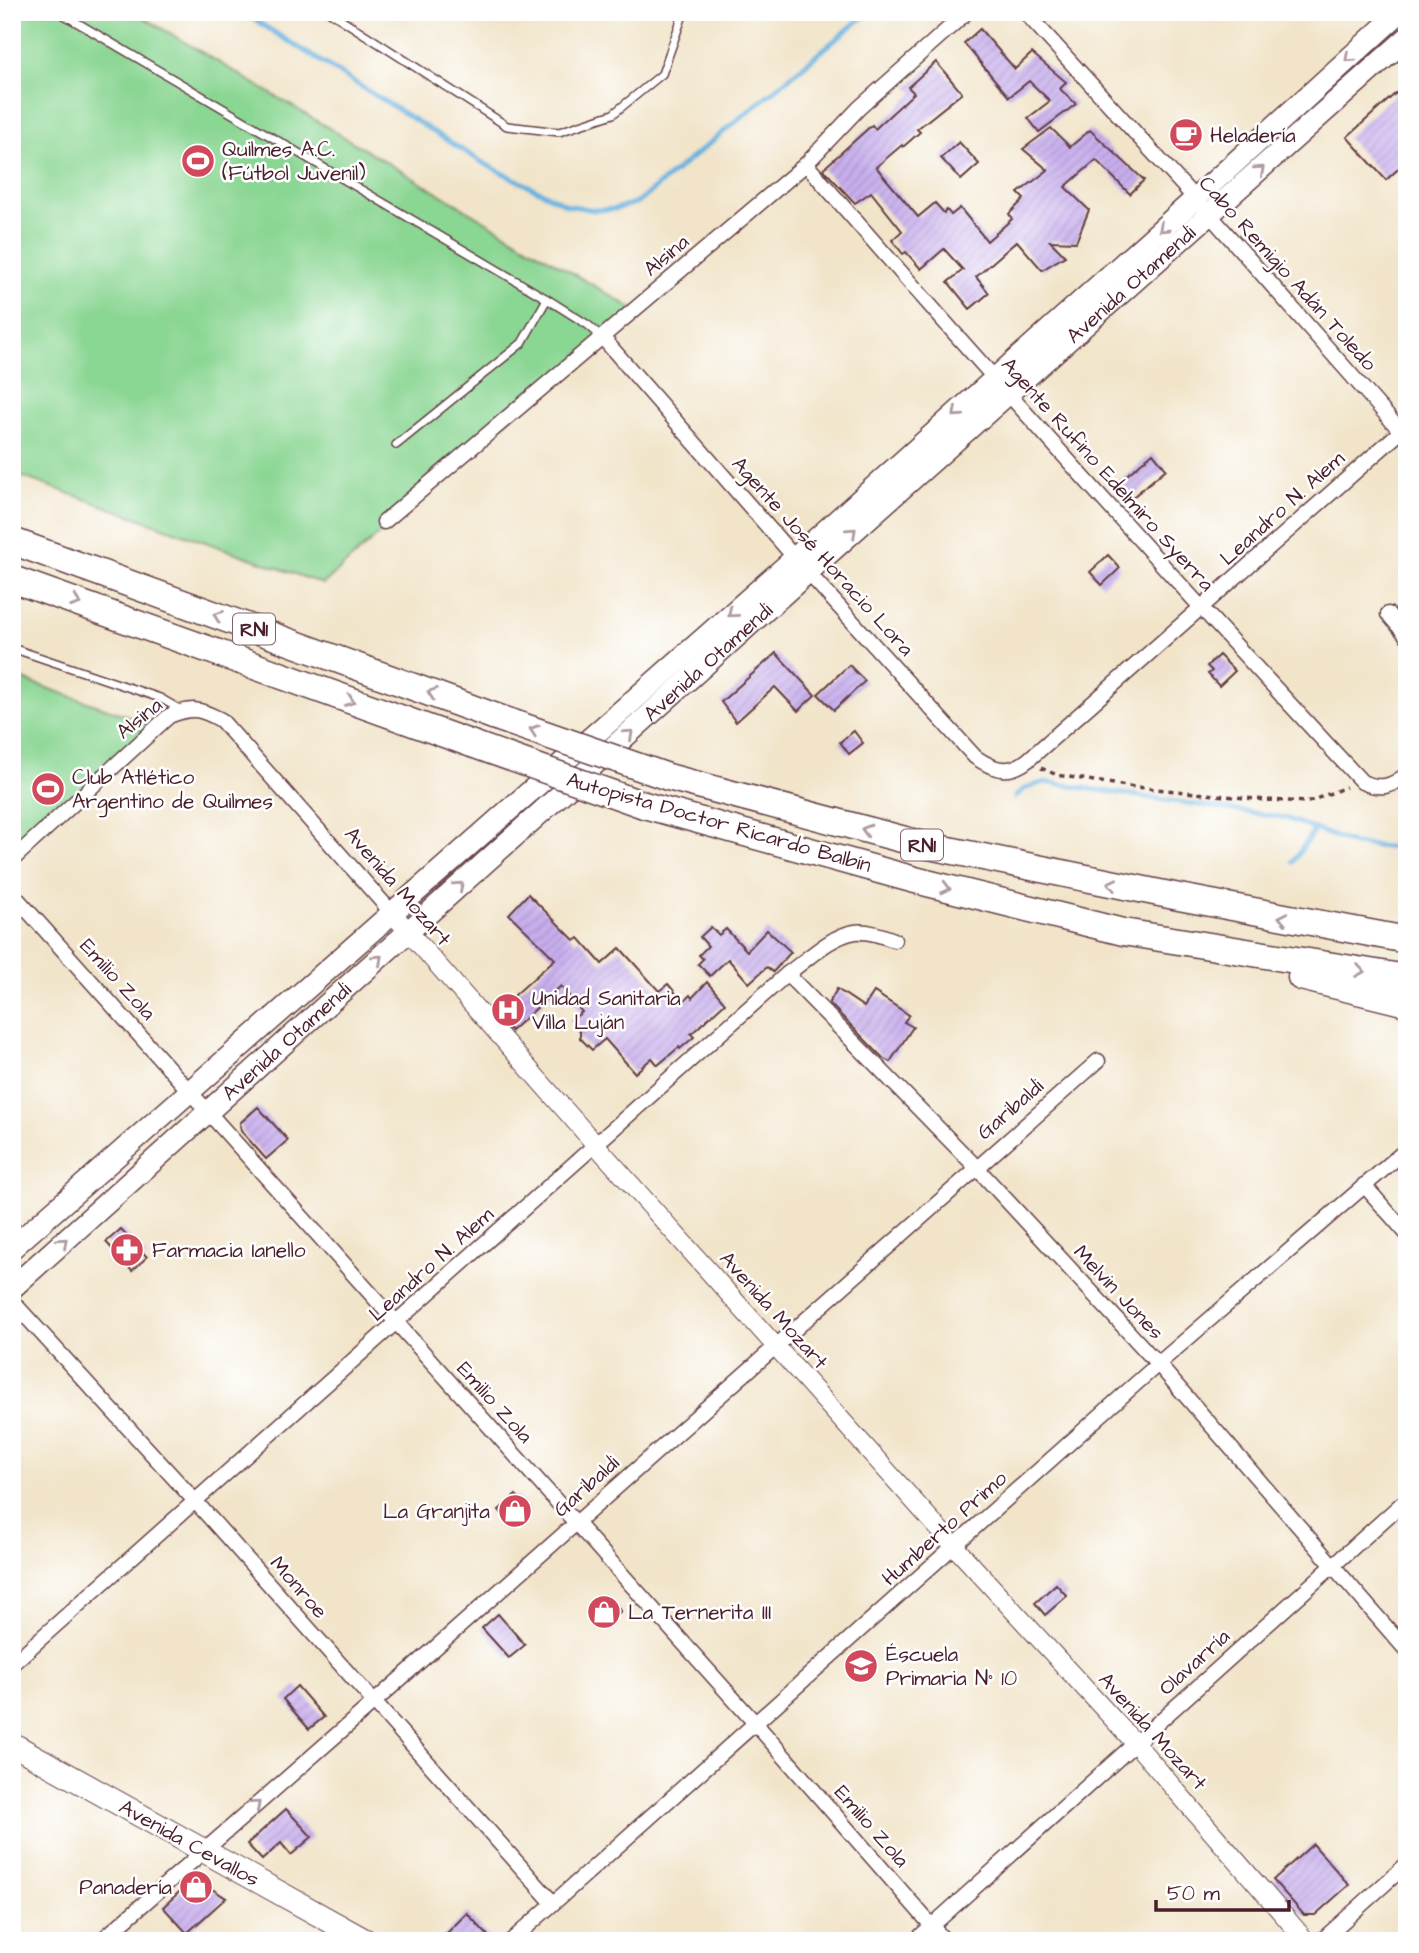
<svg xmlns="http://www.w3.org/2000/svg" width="1419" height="1953" viewBox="0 0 1419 1953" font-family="'Architects Daughter',sans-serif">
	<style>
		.park { fill: #8ad693; stroke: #6a7a5f; stroke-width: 2 }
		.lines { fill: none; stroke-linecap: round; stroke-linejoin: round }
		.stream { stroke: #66b1df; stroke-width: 5 }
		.building { fill: url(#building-hatch) }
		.service-casing { stroke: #633d43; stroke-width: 10 }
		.minor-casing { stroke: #633d43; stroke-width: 17 }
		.tertiary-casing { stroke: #633d43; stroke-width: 20 }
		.secondary-casing { stroke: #633d43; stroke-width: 24 }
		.primary-casing { stroke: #633d43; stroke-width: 25 }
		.motorway-casing { stroke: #633d43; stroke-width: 29 }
		.path { stroke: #633d43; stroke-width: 3.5; stroke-dasharray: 5 5; stroke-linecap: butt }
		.service { stroke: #fff; stroke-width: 7 }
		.minor { stroke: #fff; stroke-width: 14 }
		.tertiary { stroke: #fff; stroke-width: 18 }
		.secondary { stroke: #fff; stroke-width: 21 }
		.primary { stroke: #fff; stroke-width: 23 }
		.motorway { stroke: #fff; stroke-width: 26 }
		.motorway-bridge-casing { stroke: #633d43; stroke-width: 29; stroke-linecap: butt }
		.motorway-bridge { stroke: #fff; stroke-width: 26 }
		.oneway { stroke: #ae9aa0 }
		.labels { text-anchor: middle; stroke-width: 5; stroke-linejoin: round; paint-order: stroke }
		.shield { fill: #fff; stroke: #80626b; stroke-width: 2 }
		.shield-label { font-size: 19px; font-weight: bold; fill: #4a1f2b }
		.poi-label { font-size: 21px; fill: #4a1f2b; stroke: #fff; text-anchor: start }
		.street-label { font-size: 21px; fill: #4a1f2b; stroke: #fff }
	</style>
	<defs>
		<pattern id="building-hatch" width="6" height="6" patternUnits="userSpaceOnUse" patternTransform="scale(1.75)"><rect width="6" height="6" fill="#c7aeed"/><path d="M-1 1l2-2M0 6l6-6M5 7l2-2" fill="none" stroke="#ac95cb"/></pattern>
	</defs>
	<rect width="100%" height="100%" fill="#fff"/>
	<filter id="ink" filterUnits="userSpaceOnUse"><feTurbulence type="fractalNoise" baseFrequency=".0143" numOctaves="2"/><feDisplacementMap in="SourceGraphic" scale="14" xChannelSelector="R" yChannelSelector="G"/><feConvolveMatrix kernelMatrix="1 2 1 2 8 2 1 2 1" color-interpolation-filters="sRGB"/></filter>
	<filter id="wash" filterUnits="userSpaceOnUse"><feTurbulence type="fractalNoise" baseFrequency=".00686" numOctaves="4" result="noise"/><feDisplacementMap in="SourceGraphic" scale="28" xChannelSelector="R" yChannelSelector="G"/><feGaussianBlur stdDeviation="1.57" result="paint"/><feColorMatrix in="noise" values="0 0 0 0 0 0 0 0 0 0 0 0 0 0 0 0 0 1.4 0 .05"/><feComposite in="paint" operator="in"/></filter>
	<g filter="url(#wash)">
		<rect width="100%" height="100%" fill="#f1e4c9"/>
		<!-- park -->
		<g class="park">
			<path d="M12,12H134L633,309L323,584L12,473Z"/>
			<path d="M12,676L154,725L12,852Z"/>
		</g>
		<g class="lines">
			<!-- stream -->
			<g class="stream">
				<path d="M242,12L485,164L567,205L594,210L615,209L638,202L869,12"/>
				<path d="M1015,797L1024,789L1044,782L1286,818L1354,844L1407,849"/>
				<path d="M1293,862L1315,829"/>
			</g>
		</g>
		<g id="blocks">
			<!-- building -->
			<g class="building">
				<path d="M980,29L1015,69L1032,53L1066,82L1060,89L1076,104L1039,132L1028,118L1050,101L1029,81L1009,97L964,43Z"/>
				<path d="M936,62L962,93L917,129L920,132L903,147L902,145L876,167L918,217L935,203L944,213L947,210L951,215L960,208L987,241L1012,219L1009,214L1024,199L1018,193L1048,170L1023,149L1051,128L1070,147L1090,130L1144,180L1130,194L1096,160L1065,187L1089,210L1076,242L1050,241L1065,256L1042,270L1017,241L976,277L989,293L970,309L948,282L963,270L944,249L921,269L906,252L903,254L892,240L902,231L871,192L855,203L823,169L872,125L875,129L914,93L908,87Z"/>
				<path d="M1396,93L1407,105V161L1386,180L1347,137Z"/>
				<path d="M959,142L979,164L961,180L941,158Z"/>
				<path d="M1153,453L1166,469L1127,502L1114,486Z"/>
				<path d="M1108,555L1120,568L1102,585L1090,572Z"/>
				<path d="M776,653L815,695L798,711L775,687L736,722L721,702Z"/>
				<path d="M1219,655L1235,671L1219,686L1208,674L1212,671L1207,666Z"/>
				<path d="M849,665L865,681L834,710L818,694Z"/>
				<path d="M854,731L863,743L849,754L840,742Z"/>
				<path d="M528,894L575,941L579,938L602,964L620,948L659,991L668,984L683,1002L690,995L692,998L707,982L725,1003L691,1034L694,1037L680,1049L679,1047L658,1065L652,1058L635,1073L605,1039L592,1050L580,1038V1031L571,1020L582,1012L561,986L511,1031L495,1013L555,959L509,914Z"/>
				<path d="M711,927L719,935L726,929L747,951L767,930L791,952L773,972L767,967L749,983L728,959L710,976L698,964L703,959L699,955L708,946L700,937Z"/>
				<path d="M837,989L864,1007L874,992L909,1015L904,1022L913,1027L890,1062L883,1058L829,1003Z"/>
				<path d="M258,1107L288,1140L266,1159L241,1131L240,1123Z"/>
				<path d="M121,1229L147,1257L132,1271L106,1242Z"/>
				<path d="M516,1495L530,1511L514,1526L499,1510Z"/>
				<path d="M1056,1584L1067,1596L1045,1615L1035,1603Z"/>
				<path d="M606,1596L621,1611L602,1628L588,1612Z"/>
				<path d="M498,1614L525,1645L509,1658L482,1628Z"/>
				<path d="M297,1686L324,1717L309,1729L283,1699Z"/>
				<path d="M286,1809L312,1837L291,1855L281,1843L262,1860L247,1844Z"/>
				<path d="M1313,1844L1349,1885L1315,1915H1304L1273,1880Z"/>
				<path d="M198,1880L226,1898L187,1933L163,1907L191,1881Z"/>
				<path d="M467,1913L493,1941H439Z"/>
			</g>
		</g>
	</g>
	<g filter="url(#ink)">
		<use href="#blocks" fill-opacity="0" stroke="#633d43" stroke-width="2"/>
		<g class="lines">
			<!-- service casing -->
			<g class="service-casing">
				<g id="service">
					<path d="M59,12L547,299L588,325L602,337"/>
					<path d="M330,12L507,126L559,132L613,114L662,74L684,12"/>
					<path d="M396,445L522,343L547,299"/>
					<path d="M12,648L160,698L181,710"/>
				</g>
			</g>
			<!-- minor casing -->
			<g class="minor-casing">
				<g id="minor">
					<path d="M1025,12L1210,215L1405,436"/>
					<path d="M806,164C988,373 1173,579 1362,782C1381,790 1391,787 1407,774"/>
					<path d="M602,337L795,558L975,757C994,770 1009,775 1028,760L1407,426"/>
					<path d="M384,522L806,164L859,108L967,12"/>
					<path d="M1388,614L1407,636"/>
					<path d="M12,860L169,716C192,707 199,708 221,720L392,913"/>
					<path d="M12,893L755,1723L945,1941"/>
					<path d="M787,974L976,1167L1158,1364L1407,1651"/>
					<path d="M1364,1185L1407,1234"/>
					<path d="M12,1301L195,1501L553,1903"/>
					<path d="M12,1664L787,974C807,960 830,936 855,932C868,930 883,936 894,940"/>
					<path d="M101,1941L373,1703L1098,1061"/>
					<path d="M511,1941L1158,1364L1407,1149"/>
					<path d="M915,1941L1407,1499"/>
					<path d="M1321,1941L1407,1864"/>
				</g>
			</g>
			<!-- tertiary casing -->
			<g class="tertiary-casing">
				<path id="tertiary" d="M392,913L595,1144L955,1547L1135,1743L1306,1941"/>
			</g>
			<!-- secondary casing -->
			<g class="secondary-casing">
				<g id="secondary">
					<path d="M12,1248L795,558L1195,199L1400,12"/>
					<path id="s1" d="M12,1288L808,572L1407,38"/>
				</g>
			</g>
			<!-- primary casing -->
			<g class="primary-casing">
				<g id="primary">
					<path id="s2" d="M12,1744L366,1941"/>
				</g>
			</g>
			<!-- motorway casing -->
			<g class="motorway-casing">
				<g id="motorway">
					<path d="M12,541L496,717"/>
					<path d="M12,579L472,744"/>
					<path d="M668,777L924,845L1179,897L1407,940"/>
					<path d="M644,805L915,880L1123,932L1407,978"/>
					<path d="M1301,977L1407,1003"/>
				</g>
			</g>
			<!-- path -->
			<path class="path" d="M1041,768L1057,775L1126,786L1265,800L1308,802L1346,787"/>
			<!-- service -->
			<use href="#service" class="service"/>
			<!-- minor -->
			<use href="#minor" class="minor"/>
			<!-- tertiary -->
			<use href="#tertiary" class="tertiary"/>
			<!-- secondary -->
			<use href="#secondary" class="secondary"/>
			<!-- primary -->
			<use href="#primary" class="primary"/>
			<!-- motorway -->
			<use href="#motorway" class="motorway"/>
			<!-- motorway-bridge casing -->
			<g class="motorway-bridge-casing">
				<g id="motorway-bridge">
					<path d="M496,717L668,777"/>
					<path d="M472,744L644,805"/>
				</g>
			</g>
			<!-- motorway-bridge -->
			<use href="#motorway-bridge" class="motorway-bridge"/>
		</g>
		<!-- one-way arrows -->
		<defs><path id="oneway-chevron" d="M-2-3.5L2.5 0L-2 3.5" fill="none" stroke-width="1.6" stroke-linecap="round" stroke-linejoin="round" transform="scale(1.75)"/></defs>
		<g class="oneway">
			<use href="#oneway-chevron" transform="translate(1349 58) rotate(138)"/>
			<use href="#oneway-chevron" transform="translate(1260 170) rotate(-42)"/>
			<use href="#oneway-chevron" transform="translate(1163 228) rotate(138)"/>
			<use href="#oneway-chevron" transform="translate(957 413) rotate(138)"/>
			<use href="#oneway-chevron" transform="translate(852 532) rotate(-42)"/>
			<use href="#oneway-chevron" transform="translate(76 602) rotate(20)"/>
			<use href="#oneway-chevron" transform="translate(732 613) rotate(139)"/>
			<use href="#oneway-chevron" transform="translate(218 616) rotate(-160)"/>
			<use href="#oneway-chevron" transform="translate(432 693) rotate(-160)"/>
			<use href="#oneway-chevron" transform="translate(350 701) rotate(20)"/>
			<use href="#oneway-chevron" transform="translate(534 730) rotate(-161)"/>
			<use href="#oneway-chevron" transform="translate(629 734) rotate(-42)"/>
			<use href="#oneway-chevron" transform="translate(866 830) rotate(-165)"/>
			<use href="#oneway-chevron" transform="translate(1112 884) rotate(-168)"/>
			<use href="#oneway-chevron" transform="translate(459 886) rotate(-42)"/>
			<use href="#oneway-chevron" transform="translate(946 888) rotate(14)"/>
			<use href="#oneway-chevron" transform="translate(1283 918) rotate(-169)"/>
			<use href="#oneway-chevron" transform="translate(378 959) rotate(-42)"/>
			<use href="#oneway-chevron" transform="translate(1360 971) rotate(9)"/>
			<use href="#oneway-chevron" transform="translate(63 1242) rotate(-42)"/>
			<use href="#oneway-chevron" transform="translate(256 1805) rotate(-41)"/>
		</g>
	</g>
	<!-- icons -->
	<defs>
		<g id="cafe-disc" transform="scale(1.75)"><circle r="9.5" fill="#d1495b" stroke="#fff"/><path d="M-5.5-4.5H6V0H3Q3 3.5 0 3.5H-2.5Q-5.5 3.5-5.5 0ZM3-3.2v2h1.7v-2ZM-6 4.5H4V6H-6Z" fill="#fff"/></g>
		<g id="stadium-disc" transform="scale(1.75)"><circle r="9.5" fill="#d1495b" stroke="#fff"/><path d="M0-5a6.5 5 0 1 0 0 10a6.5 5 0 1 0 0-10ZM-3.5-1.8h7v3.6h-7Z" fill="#fff"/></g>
		<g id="hospital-disc" transform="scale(1.75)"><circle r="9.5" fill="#d1495b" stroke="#fff"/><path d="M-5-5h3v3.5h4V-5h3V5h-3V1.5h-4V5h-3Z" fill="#fff"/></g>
		<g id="pharmacy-disc" transform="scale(1.75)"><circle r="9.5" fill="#d1495b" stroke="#fff"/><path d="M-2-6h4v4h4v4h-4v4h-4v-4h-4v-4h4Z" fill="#fff"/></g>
		<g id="shop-disc" transform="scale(1.75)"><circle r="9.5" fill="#d1495b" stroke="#fff"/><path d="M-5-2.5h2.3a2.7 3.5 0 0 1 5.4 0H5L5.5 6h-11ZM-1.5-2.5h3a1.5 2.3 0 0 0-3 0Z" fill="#fff"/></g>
		<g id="school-disc" transform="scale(1.75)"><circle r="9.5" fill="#d1495b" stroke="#fff"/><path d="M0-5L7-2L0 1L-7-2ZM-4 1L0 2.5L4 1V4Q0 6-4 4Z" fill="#fff"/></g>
	</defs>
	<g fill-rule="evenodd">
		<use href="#cafe-disc" x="1186" y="135"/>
		<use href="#stadium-disc" x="198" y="161"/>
		<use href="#stadium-disc" x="48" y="789"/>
		<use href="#hospital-disc" x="508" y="1010"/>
		<use href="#pharmacy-disc" x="127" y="1250"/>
		<use href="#shop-disc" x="515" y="1511"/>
		<use href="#shop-disc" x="604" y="1612"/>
		<use href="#school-disc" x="861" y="1666"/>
		<use href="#shop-disc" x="196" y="1887"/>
	</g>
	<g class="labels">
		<!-- shield labels -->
		<g class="shield">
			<rect x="233" y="613.5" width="42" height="31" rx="5"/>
			<rect x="901" y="829.5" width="42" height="31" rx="5"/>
		</g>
		<g class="shield-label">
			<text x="254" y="636">RN1</text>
			<text x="922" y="852">RN1</text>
		</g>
		<!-- poi labels -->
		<g class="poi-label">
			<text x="1210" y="142">Heladería</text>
			<text x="222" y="156">Quilmes A.C.<tspan x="222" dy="24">(Fútbol Juvenil)</tspan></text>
			<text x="72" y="784">Club Atlético<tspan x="72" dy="24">Argentino de Quilmes</tspan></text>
			<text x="532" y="1005">Unidad Sanitaria<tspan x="532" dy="24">Villa Luján</tspan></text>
			<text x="152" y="1257">Farmacia Ianello</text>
			<text x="490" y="1518" text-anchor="end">La Granjita</text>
			<text x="628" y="1619">La Ternerita III</text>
			<text x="886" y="1661">Éscuela<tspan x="886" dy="24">Primaria N° 10</tspan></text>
			<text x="172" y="1894" text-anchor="end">Panadería</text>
		</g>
		<!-- street labels -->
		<g class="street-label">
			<text transform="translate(666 255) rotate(-40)" y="7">Alsina</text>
			<text transform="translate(1288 273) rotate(48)" y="7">Cabo Remigio Adán Toledo</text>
			<text dy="7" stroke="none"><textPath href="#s1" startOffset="1503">Avenida Otamendi</textPath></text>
			<text transform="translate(1108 474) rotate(48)" y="7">Agente Rufino Edelmiro Syerra</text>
			<text transform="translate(1282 508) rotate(-42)" y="7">Leandro N. Alem</text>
			<text transform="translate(823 556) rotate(48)" y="7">Agente José Horacio Lora</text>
			<text dy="7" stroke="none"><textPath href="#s1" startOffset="936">Avenida Otamendi</textPath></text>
			<text transform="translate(139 718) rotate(-39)" y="7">Alsina</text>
			<text transform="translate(719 822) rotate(16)" y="7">Autopista Doctor Ricardo Balbín</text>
			<text transform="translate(398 886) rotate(49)" y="7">Avenida Mozart</text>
			<text transform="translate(118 979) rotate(48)" y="7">Emilio Zola</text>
			<text dy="7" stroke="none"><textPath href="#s1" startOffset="369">Avenida Otamendi</textPath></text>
			<text transform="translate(1010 1109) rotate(-41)" y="7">Garibaldi</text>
			<text transform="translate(431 1264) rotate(-42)" y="7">Leandro N. Alem</text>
			<text transform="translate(1119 1292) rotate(47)" y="7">Melvin Jones</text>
			<text transform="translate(774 1310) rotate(48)" y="7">Avenida Mozart</text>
			<text transform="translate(495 1402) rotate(48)" y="7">Emilio Zola</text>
			<text transform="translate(586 1486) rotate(-42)" y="7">Garibaldi</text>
			<text transform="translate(944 1528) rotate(-42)" y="7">Humberto Primo</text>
			<text transform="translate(299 1587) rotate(49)" y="7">Monroe</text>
			<text transform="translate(1194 1662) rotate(-42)" y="7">Olavarría</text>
			<text transform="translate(1153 1731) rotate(48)" y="7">Avenida Mozart</text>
			<text transform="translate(872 1826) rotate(49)" y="7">Emilio Zola</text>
			<text dy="7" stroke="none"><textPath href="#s2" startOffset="203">Avenida Cevallos</textPath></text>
		</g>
	</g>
	<!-- margin -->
	<rect width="1419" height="1953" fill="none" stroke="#fff" stroke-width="42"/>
	<!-- scale -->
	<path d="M1156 1900v10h133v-10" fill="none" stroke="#4a1f2b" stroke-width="3.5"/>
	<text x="1167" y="1900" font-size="21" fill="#4a1f2b" stroke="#ffffff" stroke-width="5" paint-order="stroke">50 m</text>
</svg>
